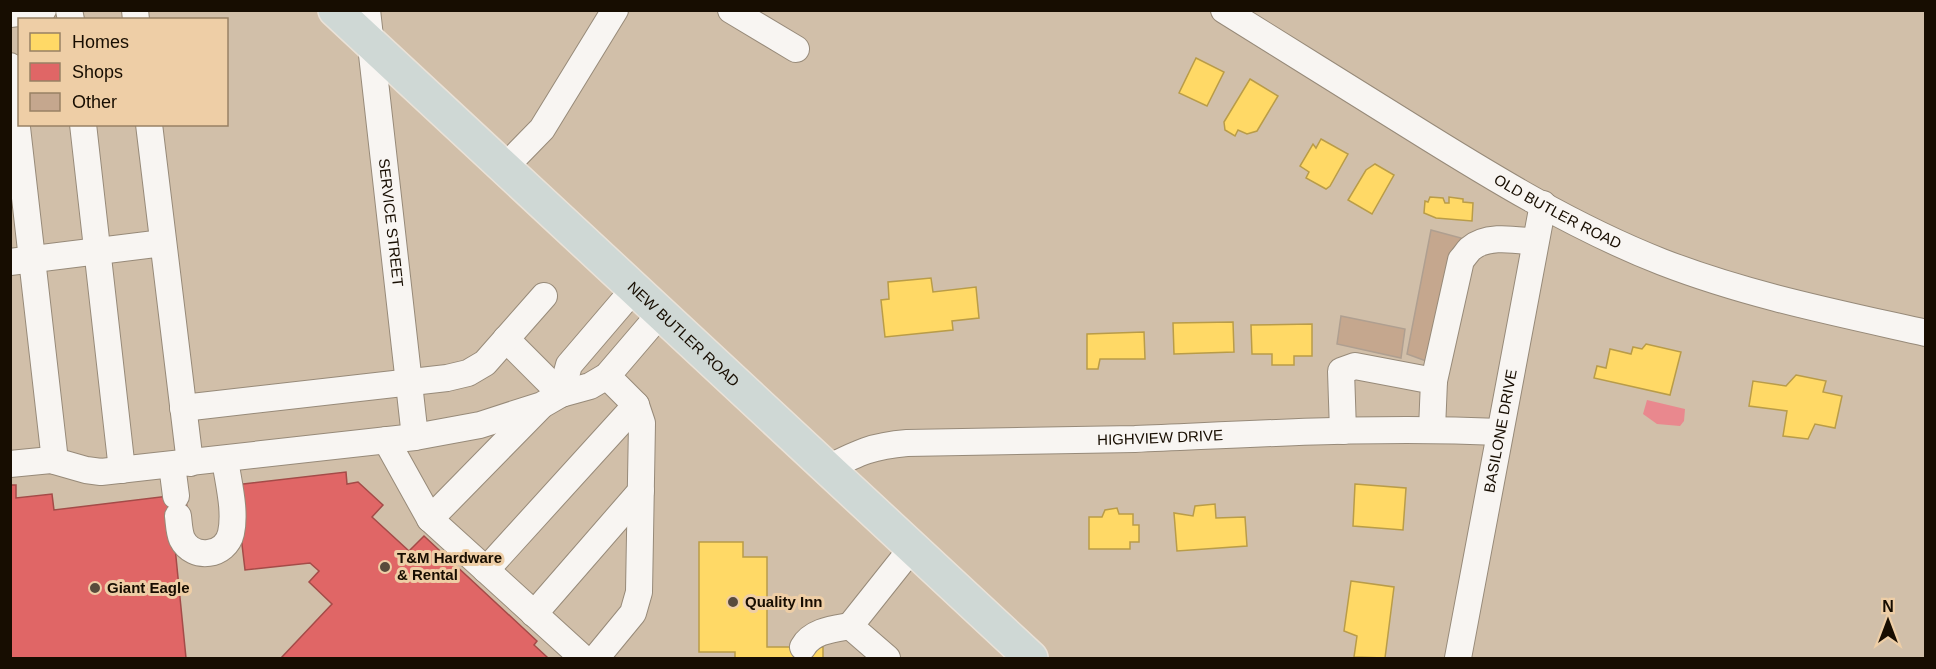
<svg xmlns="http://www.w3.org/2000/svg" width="1936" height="669" viewBox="0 0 1936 669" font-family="Arial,sans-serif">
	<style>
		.water { fill: #e9888e }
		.homes { fill: #ffd966; stroke: #b99c48; stroke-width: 1.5 }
		.shops { fill: #e06666; stroke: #a44b48; stroke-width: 1.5 }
		.building { fill: #c5a78e; stroke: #af9f90; stroke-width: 1.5 }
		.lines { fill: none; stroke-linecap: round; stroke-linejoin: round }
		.minor-casing { stroke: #978a79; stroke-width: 28 }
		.major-casing { stroke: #eae2d8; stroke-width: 36 }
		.minor { stroke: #f8f5f2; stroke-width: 26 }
		.major { stroke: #cfd8d5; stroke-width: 33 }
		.poi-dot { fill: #584b3c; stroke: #eecea6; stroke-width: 2 }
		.labels { text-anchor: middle; stroke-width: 6; stroke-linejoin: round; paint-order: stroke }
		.street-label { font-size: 15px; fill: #170d01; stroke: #eecea6 }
		.poi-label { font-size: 15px; font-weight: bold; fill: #170d01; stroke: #eecea6; text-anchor: start }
	</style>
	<rect width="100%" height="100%" fill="#d1bfa9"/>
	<!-- water -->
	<path class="water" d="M1647,400L1685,409L1684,421L1680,426L1657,424L1643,414Z"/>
	<!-- homes -->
	<g class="homes">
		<path d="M1196,58L1224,72L1207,106L1179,93Z"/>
		<path d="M1250,79L1278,96L1257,131L1247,134L1238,130L1235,136L1225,130L1224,122Z"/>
		<path d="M1321,139L1348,154L1330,186L1326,189L1306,178L1309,172L1300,166L1313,144L1316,148Z"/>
		<path d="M1375,164L1394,175L1372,214L1348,200L1366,170Z"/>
		<path d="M1430,197L1443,198L1445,203H1449V197L1463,199V202L1473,203L1472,221L1436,218L1424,213L1425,201L1428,202Z"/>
		<path d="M931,278L933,292L976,287L979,318L952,321L953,330L885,337L881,300L889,299L888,282Z"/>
		<path d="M1233,322L1234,352L1174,354L1173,323Z"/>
		<path d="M1312,324V356H1294V365H1272V354H1252L1251,325Z"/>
		<path d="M1144,332L1145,359H1100L1098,369H1087V334Z"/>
		<path d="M1646,344L1681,352L1670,395L1594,378L1597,366L1606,368L1610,349L1631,354L1633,347L1642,349Z"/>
		<path d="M1796,375L1826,381L1823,392L1842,396L1835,428L1815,424L1808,439L1783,436L1787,411L1749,406L1753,381L1786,386Z"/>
		<path d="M1355,484L1406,488L1403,530L1353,526Z"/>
		<path d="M1215,504L1216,518L1245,517L1247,546L1177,551L1174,513L1193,516L1195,506Z"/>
		<path d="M1117,508L1119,514H1133V525H1139V542H1130V549H1089V517H1102L1105,510Z"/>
		<path d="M699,542H743V557H767V647H823V658H735V652H699Z"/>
		<path d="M1351,581L1394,587L1385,658L1354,657L1357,636L1344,631Z"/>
	</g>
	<!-- shops -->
	<g class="shops">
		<path d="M346,472L347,484L358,482L383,505L372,517L409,551L424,536L537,641L534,645L547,657L546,658H281L332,604L309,582L319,571L310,563L245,570L235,485Z"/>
		<path d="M10,485H16V498L52,494L54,510L185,494L188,515L172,517L186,658H10Z"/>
	</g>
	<!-- building -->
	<g class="building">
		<path d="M1431,230L1461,238L1437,365L1407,354Z"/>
		<path d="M1341,316L1405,329L1401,358L1337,344Z"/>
	</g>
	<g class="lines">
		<!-- minor casing -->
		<g class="minor-casing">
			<g id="minor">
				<path d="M69,10L71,20"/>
				<path d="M135,10L136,20"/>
				<path id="s1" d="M367,10L415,437"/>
				<path d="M731,10L796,49"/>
				<path id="s2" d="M1224,10C1286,49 1348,87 1410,126C1490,176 1573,227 1662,262C1747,295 1837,313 1926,333"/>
				<path d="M10,14L43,10"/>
				<path d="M10,66L55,461"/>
				<path d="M83,124L122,470"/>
				<path d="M149,124L190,463"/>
				<path d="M504,168L542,129L615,10"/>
				<path d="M10,262L163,243"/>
				<path d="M506,339L561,394"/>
				<path d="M1434,381L1461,260C1464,257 1467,252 1470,249C1487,234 1516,240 1535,242"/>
				<path d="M561,394L569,365L634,289"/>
				<path d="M183,408L447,378L468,373L485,363L544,296"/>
				<path d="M1343,431L1341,371L1355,366L1434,381L1432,429"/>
				<path d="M386,440L430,519L583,658"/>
				<path d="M10,464L51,460L86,470L101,472L415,437L480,425L542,405L561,394L590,386L607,376L660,314"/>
				<path d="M172,465L176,496"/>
				<path id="s3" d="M826,469C858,453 871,446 907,443C983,442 1059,441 1135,439C1257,434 1378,426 1500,432"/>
				<path d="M178,516C179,524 179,532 182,539C193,561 226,556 231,533C236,510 228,482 225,459"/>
				<path d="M430,519L539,408"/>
				<path d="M486,570L636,405"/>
				<path d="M534,614L641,491"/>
				<path d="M803,647C812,631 833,629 850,626"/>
				<path d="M596,658L633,613L639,592L642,423L636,405L607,376"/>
				<path d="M887,658L850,626L912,548"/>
				<path id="s4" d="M1458,658L1543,204"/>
			</g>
		</g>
		<!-- major casing -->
		<g class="major-casing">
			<g id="major">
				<path id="s5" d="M335,10L1031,658"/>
			</g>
		</g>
		<!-- minor -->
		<use href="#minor" class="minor"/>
		<!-- major -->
		<use href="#major" class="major"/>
	</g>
	<!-- markers -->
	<g class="poi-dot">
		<circle cx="385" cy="567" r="6"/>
		<circle cx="95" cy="588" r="6"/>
		<circle cx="733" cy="602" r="6"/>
	</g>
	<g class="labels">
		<!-- street labels -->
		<g class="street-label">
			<text dy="5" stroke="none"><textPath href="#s2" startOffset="390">OLD BUTLER ROAD</textPath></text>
			<text dy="5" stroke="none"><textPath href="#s1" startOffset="214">SERVICE STREET</textPath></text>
			<text dy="5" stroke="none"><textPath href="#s5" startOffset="476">NEW BUTLER ROAD</textPath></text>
			<text dy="5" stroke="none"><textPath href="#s4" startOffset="231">BASILONE DRIVE</textPath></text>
			<text dy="5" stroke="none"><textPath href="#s3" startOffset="339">HIGHVIEW DRIVE</textPath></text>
		</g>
		<!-- poi labels -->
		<g class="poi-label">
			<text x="397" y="563">T&amp;M Hardware<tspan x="397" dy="17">&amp; Rental</tspan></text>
			<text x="107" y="593">Giant Eagle</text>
			<text x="745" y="607">Quality Inn</text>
		</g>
	</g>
	<!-- border -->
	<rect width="1936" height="669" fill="none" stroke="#170d01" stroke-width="24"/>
	<!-- legend -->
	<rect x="18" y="18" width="210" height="108" fill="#eecea6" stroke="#988164" stroke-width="1.5"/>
	<rect x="30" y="33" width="30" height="18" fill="#ffd966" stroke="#988164" stroke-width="1.5"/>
	<text x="72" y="48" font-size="18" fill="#170d01">Homes</text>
	<rect x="30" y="63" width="30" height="18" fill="#e06666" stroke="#988164" stroke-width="1.5"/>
	<text x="72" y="78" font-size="18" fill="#170d01">Shops</text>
	<rect x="30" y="93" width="30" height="18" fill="#c5a78e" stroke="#988164" stroke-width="1.5"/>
	<text x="72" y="108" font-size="18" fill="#170d01">Other</text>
	<!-- north arrow -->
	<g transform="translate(1888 621)" stroke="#eecea6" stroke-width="4.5" paint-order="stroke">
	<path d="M0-4.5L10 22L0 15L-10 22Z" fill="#170d01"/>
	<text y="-9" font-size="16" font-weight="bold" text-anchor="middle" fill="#170d01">N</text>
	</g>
</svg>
